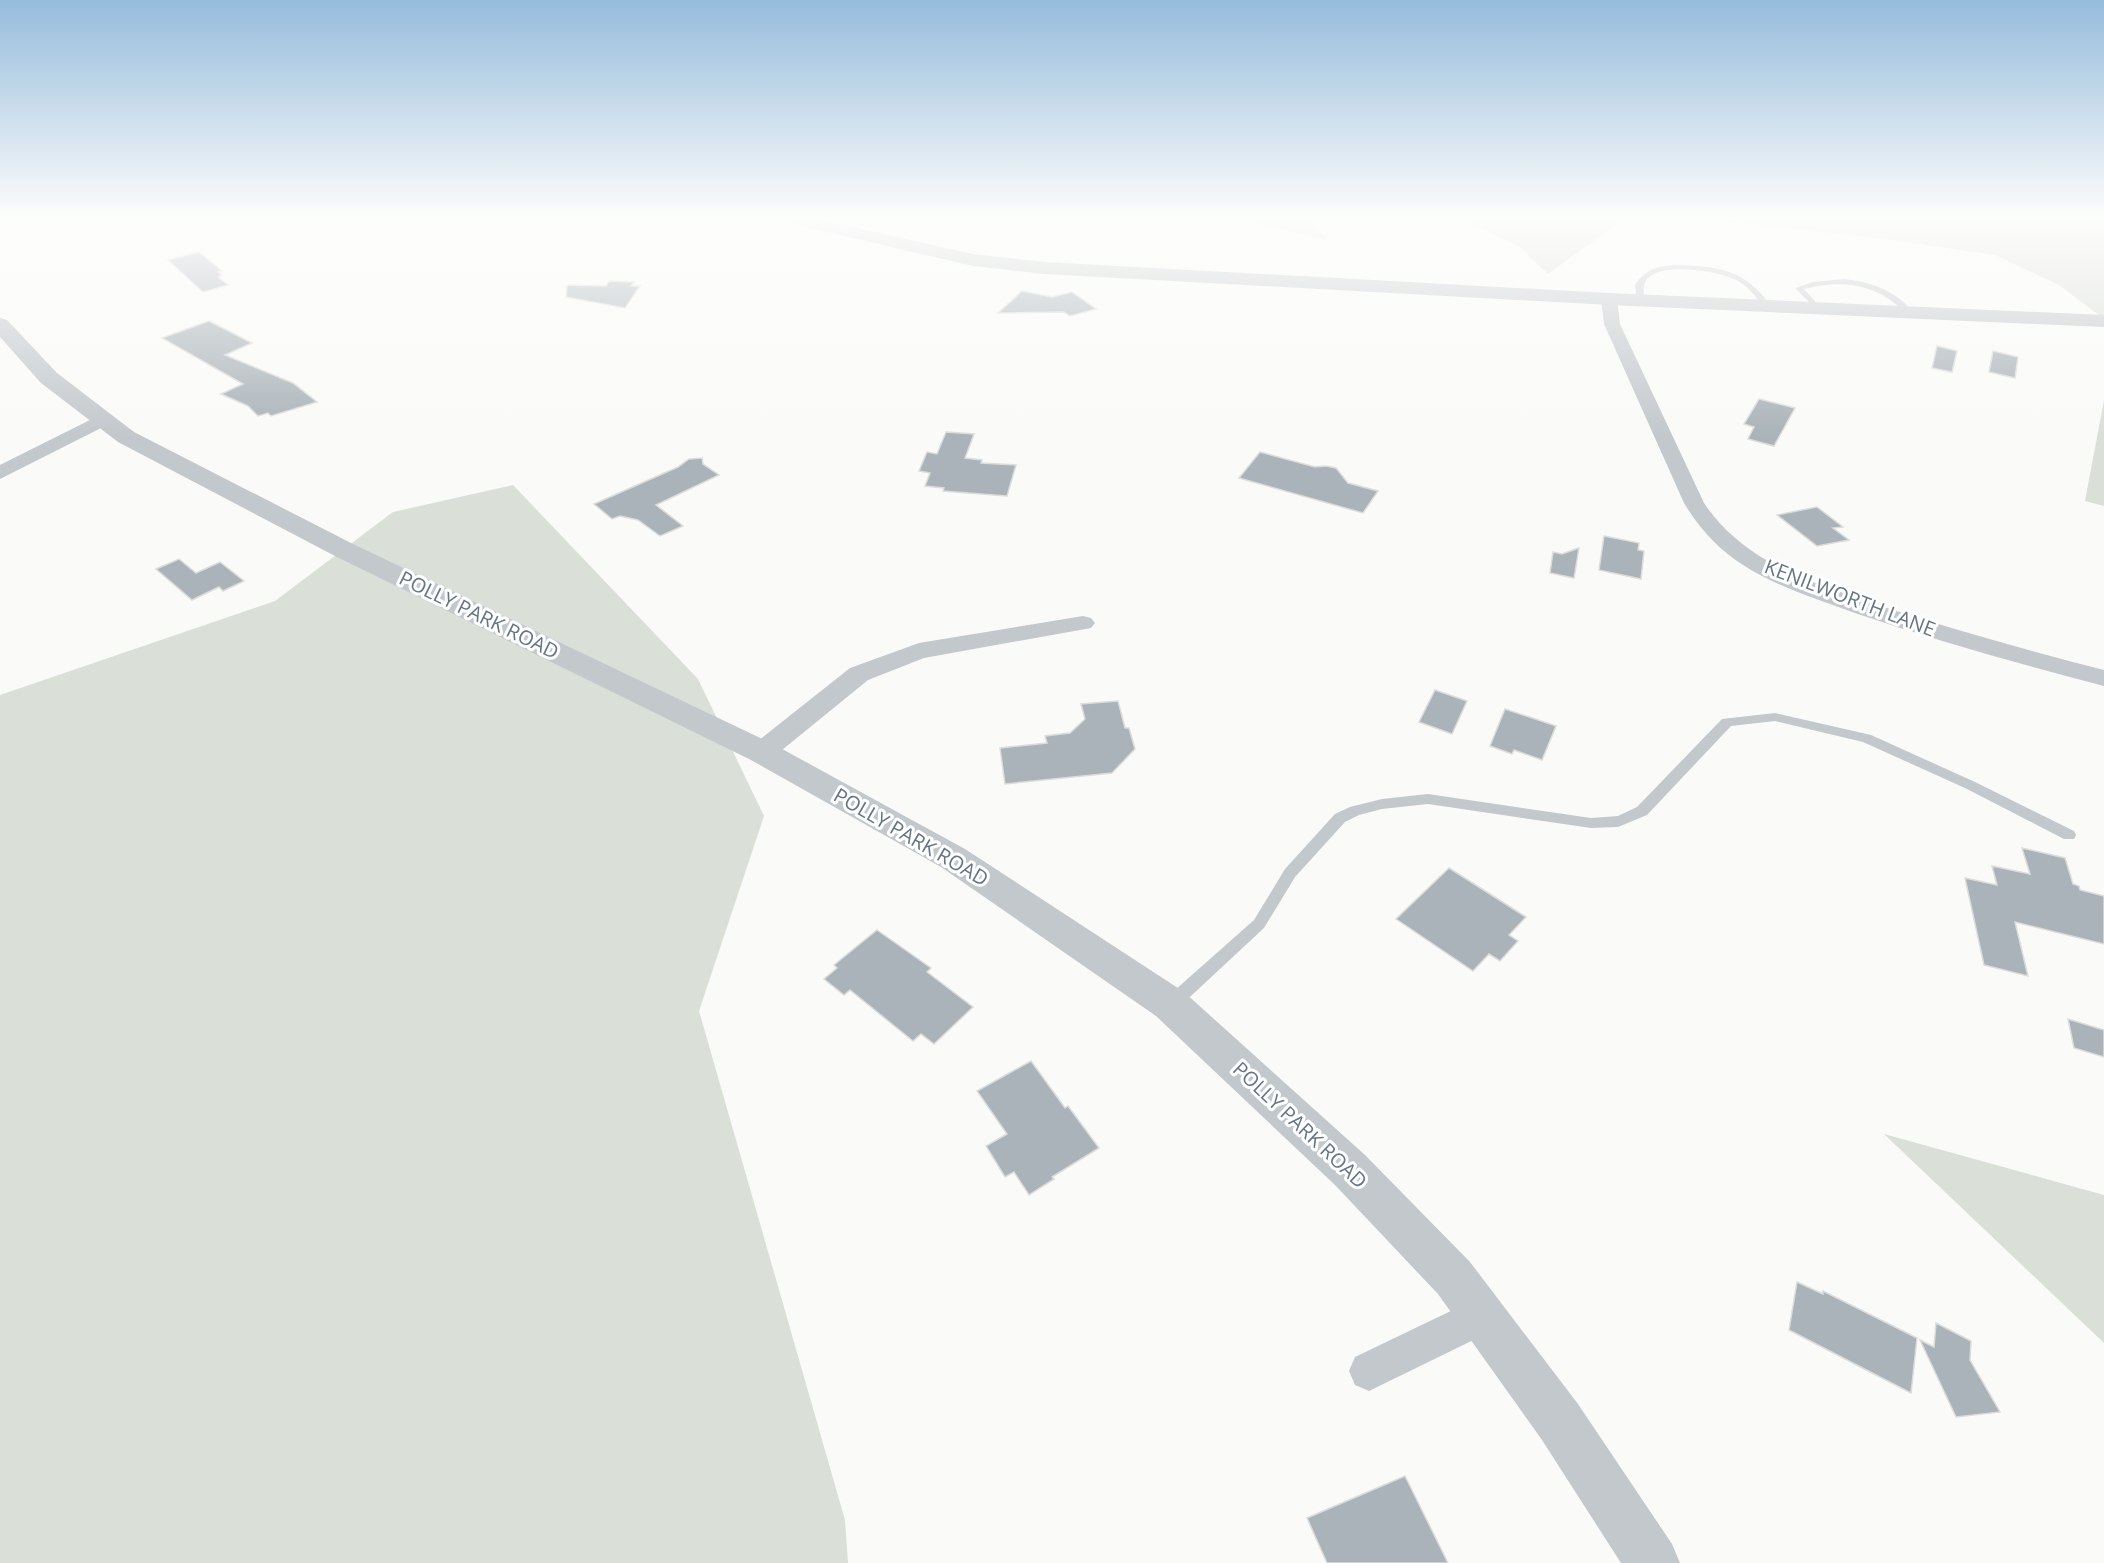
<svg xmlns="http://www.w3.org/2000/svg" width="2104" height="1563" viewBox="0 0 2104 1563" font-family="'Open Sans',sans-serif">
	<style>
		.green { fill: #dadfd7 }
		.building { fill: #aab3b9; stroke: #dcdcda; stroke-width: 1.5 }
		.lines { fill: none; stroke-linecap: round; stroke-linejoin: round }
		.service { fill: #c3c8cc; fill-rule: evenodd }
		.minor { fill: #c3c8cc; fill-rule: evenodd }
		.tertiary { fill: #c3c8cc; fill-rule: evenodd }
		.labels { text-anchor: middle; stroke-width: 6; stroke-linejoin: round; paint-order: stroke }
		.street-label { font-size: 20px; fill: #657683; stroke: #fff }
	</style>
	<rect width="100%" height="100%" fill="#fafaf8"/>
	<!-- green -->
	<g class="green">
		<path d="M1229,217H1309L1327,240Z"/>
		<path d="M1458,217H1627L1548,274L1519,246Z"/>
		<path d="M1678,217H2104V319L2059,285L1995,255L1870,237Z"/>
		<path d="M2104,400V506L2085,501Z"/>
		<path d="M513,485L698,679L764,816L699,1011L845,1520L848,1563H0V695L275,601L393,512Z"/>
		<path d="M1884,1134L2104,1195V1343Z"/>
	</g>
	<!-- building -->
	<g class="building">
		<path d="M199,252L222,271L218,272L222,275L218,277L228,285L203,292L168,260Z"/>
		<path d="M609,281L634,282L631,286H640L625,308L566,297L567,285L606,286Z"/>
		<path d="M1022,291L1052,297L1072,292L1096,309L1070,316L1064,312L998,313Z"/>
		<path d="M209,321L252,343L225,355L293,383L317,402L271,416L268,413L258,416L248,406L221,394L243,384L162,338Z"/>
		<path d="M1937,346L1957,351L1952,372L1932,368Z"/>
		<path d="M1993,351L2018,357L2015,378L1989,372Z"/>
		<path d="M1759,399L1795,408L1774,446L1748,439L1754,427L1744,424Z"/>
		<path d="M946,432L974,434L965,458L982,460L981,463L1016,465L1007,496L943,491L944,488L925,486L930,473L919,471L927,452L937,454Z"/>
		<path d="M1260,452L1315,467L1326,466L1336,468L1348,483L1378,491L1363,513L1239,478Z"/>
		<path d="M702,458L703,464L719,475L656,505L683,526L660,536L638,520L620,516L612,519L594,504L678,467L689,459Z"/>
		<path d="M1817,507L1843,527L1833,528L1849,540L1817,546L1777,515Z"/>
		<path d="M1604,536L1639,543L1638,550L1644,551L1641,579L1599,570Z"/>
		<path d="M1579,548L1574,578L1550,573L1553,552L1562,554Z"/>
		<path d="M179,559L196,573L220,562L244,581L223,591L219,587L192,600L156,569Z"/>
		<path d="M1435,690L1467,701L1452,734L1419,722Z"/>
		<path d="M1118,701L1125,728H1129L1135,749L1112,773L1005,784L1000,748L1047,743L1045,736L1070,733L1085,719L1081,704Z"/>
		<path d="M1505,709L1556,726L1542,760L1514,750L1512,754L1490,746Z"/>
		<path d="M2022,848L2065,858L2073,884L2079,886L2080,890L2104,896V944L2015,922L2028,976L1984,965L1965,878L1997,885L1992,866L2030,874Z"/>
		<path d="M1449,868L1526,917L1509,935L1518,941L1500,961L1489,954L1473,971L1396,919Z"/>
		<path d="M877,930L931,968L927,972L973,1007L934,1044L921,1034L913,1041L850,990L844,995L824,979L837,968L834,965Z"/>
		<path d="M2068,1019L2104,1030V1057L2074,1048Z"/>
		<path d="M1031,1061L1065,1108L1068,1106L1099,1148L1052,1177L1054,1179L1029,1195L1014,1172L1005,1177L986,1146L1007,1134L977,1091Z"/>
		<path d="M1797,1282L1823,1294V1291L1917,1338L1911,1393L1789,1330Z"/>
		<path d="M1936,1323L1971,1341L1970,1360L2000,1412L1956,1417L1920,1340L1934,1347Z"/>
		<path d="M1405,1476L1448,1563H1327L1307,1518Z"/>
	</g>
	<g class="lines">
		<!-- service -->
		<g class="service">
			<path d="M1675,265C1718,266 1745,269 1771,306L1764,308C1757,298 1749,287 1738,281C1721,271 1663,262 1648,278C1642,284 1644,292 1644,300L1637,302L1635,285C1647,268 1655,267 1675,265Z"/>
			<path d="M1844,279C1871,282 1895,290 1913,312L1906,314C1879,284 1842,279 1804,289L1821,308L1817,310L1795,288L1813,282Z"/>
			<path d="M1775,713L1871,735L1975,782L2074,831L2076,835L2074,839H2064L1965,788L1863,742L1775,721L1731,726L1647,815L1618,827L1591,828L1428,804L1382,809L1359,815L1345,822L1295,877L1264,928L1178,1008L1172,1010L1166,1008L1164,1003L1166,998L1254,920L1285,869L1335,814L1350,807L1382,799L1428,794L1591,818L1618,816L1637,807L1722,719Z"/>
		</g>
		<!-- minor -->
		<g class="minor">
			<path d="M1609,294L1617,299L1620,324L1704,503C1720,527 1743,547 1768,561C1801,580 1839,591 1875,604C1950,629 2027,650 2104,670V686C2020,664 1937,641 1855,613C1817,599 1777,587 1743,565C1718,549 1699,528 1684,503L1604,324L1601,299Z"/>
			<path d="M102,414L109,416L111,420L109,424L0,479V465Z"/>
			<path d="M1083,616L1091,618L1095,623L1091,628L924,658L868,680L771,759L762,761L753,759L749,752L753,745L850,668L919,643Z"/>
			<path d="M1482,1296L1496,1301L1501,1315L1496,1329L1369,1391L1355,1385L1349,1371L1355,1357Z"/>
		</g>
		<!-- tertiary -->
		<g class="tertiary">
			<path d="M775,217H809L973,254L1045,262L1609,293L2104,315V327L1609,305L1045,274L973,266L784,222L778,221Z"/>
			<path d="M0,318L7,320L57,373L134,432L353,544L773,744L965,849L1184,992L1365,1155L1470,1262L1578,1404L1672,1544L1680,1563H1621L1542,1440L1438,1294L1335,1185L1156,1016L941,867L751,760L335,556L118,442L41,383L0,337Z"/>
		</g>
	</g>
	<!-- sky -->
	<linearGradient id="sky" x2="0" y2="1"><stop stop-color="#96bcdc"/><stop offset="0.5" stop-color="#fdfdfc"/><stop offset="1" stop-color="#fdfdfc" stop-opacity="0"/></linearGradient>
	<rect width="2104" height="436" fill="url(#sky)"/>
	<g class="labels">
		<!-- street labels -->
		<g class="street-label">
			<text transform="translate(1850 598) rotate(21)" y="7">KENILWORTH LANE</text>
			<text transform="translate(479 615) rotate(26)" y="7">POLLY PARK ROAD</text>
			<text transform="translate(911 837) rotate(30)" y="7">POLLY PARK ROAD</text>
			<text transform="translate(1300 1125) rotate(43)" y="7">POLLY PARK ROAD</text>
		</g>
	</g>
</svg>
